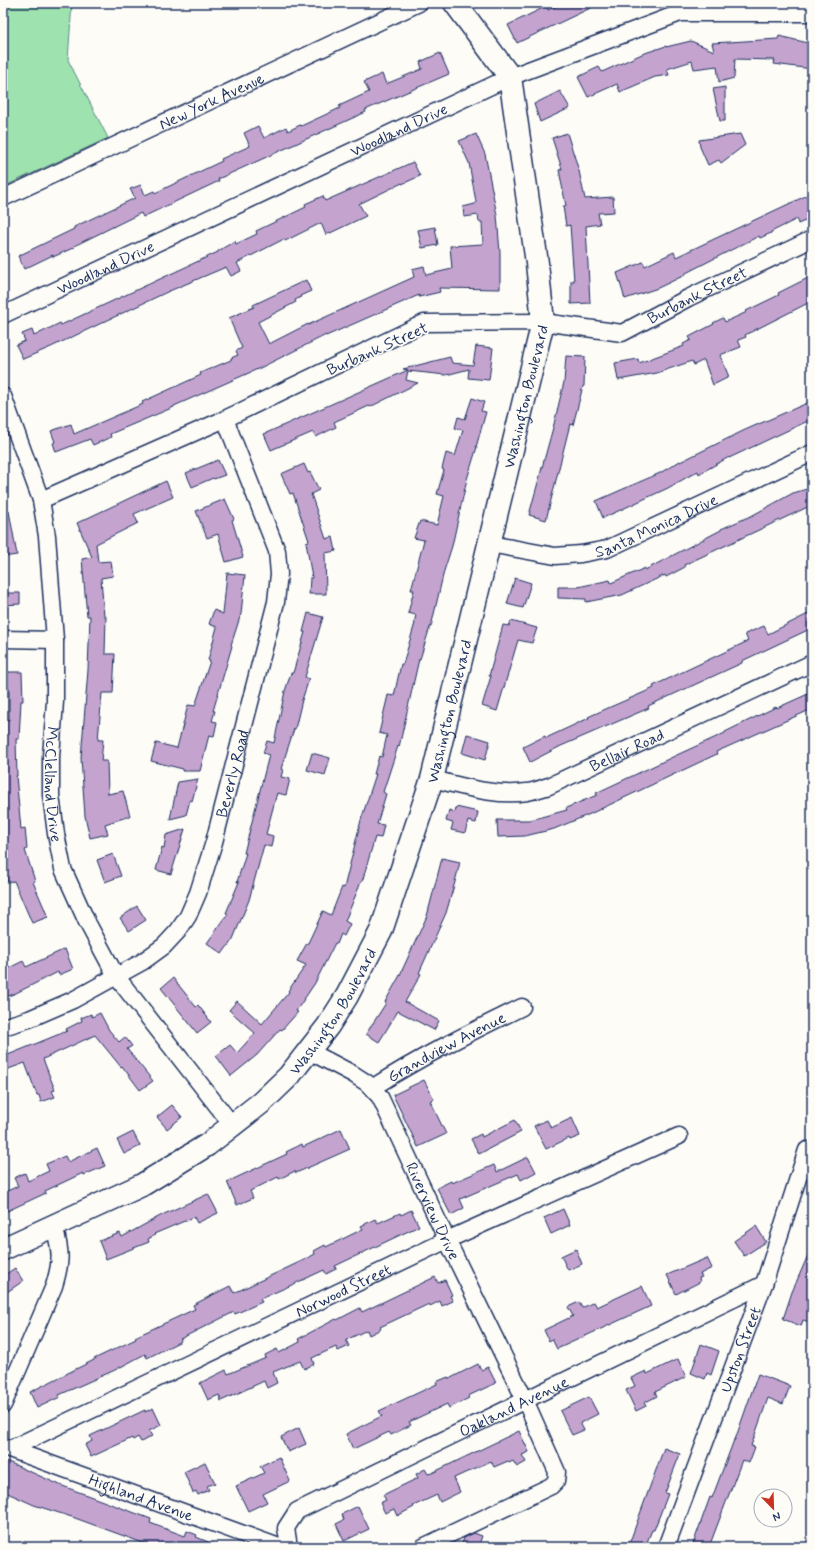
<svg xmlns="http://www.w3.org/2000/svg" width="815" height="1550" viewBox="0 0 815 1550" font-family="Mynerve,sans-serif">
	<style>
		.green { fill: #9ee3af; stroke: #5c8986 }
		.building { fill: #c4a4cf; stroke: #1b2f5e }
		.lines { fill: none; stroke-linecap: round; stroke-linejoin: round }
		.street-casing { stroke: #1b2f5e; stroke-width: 19 }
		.secondary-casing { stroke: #1b2f5e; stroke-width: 25 }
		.street { stroke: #fdfcf7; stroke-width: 16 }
		.secondary { stroke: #fdfcf7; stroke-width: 22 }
		.labels { text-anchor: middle; stroke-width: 3.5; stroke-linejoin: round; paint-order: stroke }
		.street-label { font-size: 16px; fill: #1b2f5e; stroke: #fdfcf7 }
	</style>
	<rect width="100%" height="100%" fill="#fdfcf7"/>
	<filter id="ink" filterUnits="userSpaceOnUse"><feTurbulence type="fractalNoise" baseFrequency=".025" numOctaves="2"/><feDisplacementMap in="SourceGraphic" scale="8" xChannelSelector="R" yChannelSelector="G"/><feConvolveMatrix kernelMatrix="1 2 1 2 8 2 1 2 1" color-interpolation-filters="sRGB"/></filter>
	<g filter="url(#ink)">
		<!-- green -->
		<path class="green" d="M3,3H72L68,60L108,138L3,187Z"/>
		<!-- building -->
		<g class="building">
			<path d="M563,3H601L517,43L508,25L547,6L548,10Z"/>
			<path d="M779,36L812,44V69L774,64L775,60L735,59L734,78L719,82L717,66L694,69L692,61L667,69L669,75L655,77L620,92L617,84L588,97L578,77L599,67L602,72L642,54L666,46V47L691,41L714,51L712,43L778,39Z"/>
			<path d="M440,53L449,74L365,110L366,112L218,179L219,181L143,217L141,213L74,246L75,247L53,257V255L24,269L18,256L74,229V227L135,198L130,189L141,185L145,195L154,191L155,193L222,161L221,159L250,146L244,133L258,126L264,138L286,127L288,131L300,125L301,126L340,108L339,106L369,92L364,82L382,74L386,84L422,69L420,62Z"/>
			<path d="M725,87V121H720L713,89Z"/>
			<path d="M560,91L570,108L540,122L534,104Z"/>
			<path d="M567,133L579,171L585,199L613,197L614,212L598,213L600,224L586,226L590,303L571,304V281H574L570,225L566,226L563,206H566L559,170L562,169L552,138Z"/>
			<path d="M476,134L485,154L497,215L500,253V289L439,288L440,292L419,297V295L326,336V335L260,368L174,406V407L110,434L111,437L93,445L90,439L56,452L53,443L55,442L51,431L71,424L74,434L143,404L142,402L201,375L200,373L231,360V358L238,355L236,351L242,348L229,318L254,307L253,305L306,280L311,291L300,296L301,297L295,300L296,302L258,322L269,344L308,324V325L414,277L412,269L424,266L426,275L452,269L450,246L483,244L482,222H479L478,215L464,217L463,207L475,204L476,202L469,163L459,141Z"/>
			<path d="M740,134L745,145L721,163L719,160L708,165L700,147L699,140Z"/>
			<path d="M413,162L420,176L402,184V183L359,204L366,216L326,235L321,223L285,241L284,239L237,263L241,271L231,276L226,267L167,292L51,347L23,359L16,345L25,341L22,334L32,330L34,336L60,323L61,325L218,252V251L235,241L236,244L257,234L256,231L306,207L305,204L323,196L325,201Z"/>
			<path d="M812,193V218L798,224L797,219L771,232V233L760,238L759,236L729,251L684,274L685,275L658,288L625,299L617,273L643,262L645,266L674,252L676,257Z"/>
			<path d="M435,227L438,245L422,248L418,230Z"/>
			<path d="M812,276V301L745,335L746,337L738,340L741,347L720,355L729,377L713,385L704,360L694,365L692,361L657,373L618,380L615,363L638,359L639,363L684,346L683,344L691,340L689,337L714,324L713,323L723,318L725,322L747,312L746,311L779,295L778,293Z"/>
			<path d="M476,346L493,348L489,380L468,378L469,369L446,375L408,371L406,380L418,383L370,407L369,406L334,422L336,427L316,437L313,432L271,450L264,434L408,370L403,369L450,357L452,363L473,365Z"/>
			<path d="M566,356L585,357L584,386H583L573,425L570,424L546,520L529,515L554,424L564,382Z"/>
			<path d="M472,398L484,402L481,411L486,412L476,447H477L467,479L452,546L444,571L431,627H430L420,659H419L399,747L398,746L383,792L386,794L377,824L384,825L381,838L375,837L362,882H361L345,921L350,924L344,936L341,934L337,944L335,943L315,983L296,1011L298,1012L282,1030L280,1029L257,1055L231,1076L216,1056L230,1045L237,1053L255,1033L229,1010L237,1001L262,1024L289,992L288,991L306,965L297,961L307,943H308L323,911L331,915L342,887L344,888L361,820L376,774H374L379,756L382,757L387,735L379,733L388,695L394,696L401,664H403L415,623H414L416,615L408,613L414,590H411L424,540L414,538L420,521L437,525L444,496L437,494L444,470L442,469L446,453L455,456L463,430L455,428L458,417L465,419Z"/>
			<path d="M812,401V419L729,458V457L699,474L698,471L668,488L603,518L596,501L660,473L680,461V462L745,430Z"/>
			<path d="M218,460L225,475L214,479L213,478L192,487L186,473Z"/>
			<path d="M304,464L308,473L310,472L319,490L311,494L326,539L333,537L336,551L325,553L326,594H309L310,578H312L306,542L309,541L293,493L290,494L281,474Z"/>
			<path d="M166,481L173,497L134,514L138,523L96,544L98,562L111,561L113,576L101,578L104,616H106L105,654H115L113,693H102L98,740H103L101,761H107L108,794L123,791L130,816L105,824L108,834L90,838L85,816L81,758L88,670L90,616H87L82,559L92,557L77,523Z"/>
			<path d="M807,489L812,501V505L684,565L685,567L666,577L665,575L622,595L586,602V599L558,598V587H578L610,580L611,583L645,568V570L721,530V529L753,515L793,493Z"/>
			<path d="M225,499L234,519L232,520L243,557L226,562L218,534L207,538L196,511Z"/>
			<path d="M9,511L17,555L3,557V512Z"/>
			<path d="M227,573L245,575L241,614L231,645L232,646L213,711H215L212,721L217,722L214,736L209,735L200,771H182L183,769L151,761L156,743L177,748L188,705L195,706L210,661L208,660L217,627L209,624L214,610L223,614Z"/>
			<path d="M515,578L531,583L523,608L507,604Z"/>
			<path d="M3,593H20V604L3,605Z"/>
			<path d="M812,612V628L742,661V663L648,706L649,708L561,746L530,762L523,747L545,736L546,738L589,718L588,717L608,708L654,688L653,686L748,641L745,634L764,626L768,634Z"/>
			<path d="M308,613L323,617L305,677L309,679L302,700L295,729H294L281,769L283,770L281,777L290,779L286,795L277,793L266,834L273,836L271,847L264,845L249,900L233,939L222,954L207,943L228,914L226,913L239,882H237L246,853H244L269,755L263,753L267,741L274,743L285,691L291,673H293L305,632H303Z"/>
			<path d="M511,621L537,628L532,643L518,640L497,711L482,706L491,676H489L503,625L509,626Z"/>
			<path d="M3,672H22L23,701H21L19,739H16L17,776H16L21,829L25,828L27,849L25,850L35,881L33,882L48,917L32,923L14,881L8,882L3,866V730L4,719L9,720V689H3Z"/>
			<path d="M808,694L812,702V709L716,752L717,754L590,814L554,829L525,836L498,837L497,820H530L567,810L566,808L597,795L596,793L679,754L725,733V732L776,707L777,708Z"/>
			<path d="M467,734L490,741L485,760L462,753Z"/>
			<path d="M312,753L330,758L325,775L307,770Z"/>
			<path d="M198,779L192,801L190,800L186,815L170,819L178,782Z"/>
			<path d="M456,807L478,812L476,823L468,821L465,833L451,830L453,823L446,821L449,810L455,812Z"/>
			<path d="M185,829L171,874L156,870L162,847L164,848L166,835Z"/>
			<path d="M113,854L121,876L105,882L97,860Z"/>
			<path d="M442,858L460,862L455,882L446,913L419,973L421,974L405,1002L439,1021L434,1030L398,1011L379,1042L366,1034L386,1003L385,1002L399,977L427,916Z"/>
			<path d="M137,906L146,920L129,931L120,918Z"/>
			<path d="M65,949L73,969L59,975L58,972L16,993L3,998V971L23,961L26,967Z"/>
			<path d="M173,978L196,1007L198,1005L211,1022L197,1033L161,988Z"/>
			<path d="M100,1013L109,1030L119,1042L125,1037L132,1046L127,1049L153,1081L140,1090L122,1066L121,1067L95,1035L43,1059L55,1090L52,1091L55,1097L41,1102L39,1095H37L25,1063L3,1071V1057L67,1031L66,1029L82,1021L81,1018L91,1014L92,1017Z"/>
			<path d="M424,1080L434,1099L430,1101L446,1134L418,1147L393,1095Z"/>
			<path d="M172,1105L182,1117L167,1129L157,1117Z"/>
			<path d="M572,1118L580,1136L570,1140L569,1138L546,1149L534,1126L547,1120L551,1128Z"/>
			<path d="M515,1120L521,1132L479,1154L471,1139L481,1134L482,1137Z"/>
			<path d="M341,1129L350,1149L296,1173L295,1171L279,1179L278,1177L250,1191L253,1198L237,1205L227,1182L287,1154L286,1152L302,1144L303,1147Z"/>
			<path d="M133,1132L140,1146L124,1154L117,1140Z"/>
			<path d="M97,1148L105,1166L84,1175L83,1173L45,1191L46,1193L3,1213V1193L18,1186L14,1178L25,1173L28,1181L49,1171L46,1164L65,1156L68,1162Z"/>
			<path d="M528,1157L536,1172L521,1180L518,1174L460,1199L464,1208L451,1215L437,1188L451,1181L452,1183L494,1165L497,1172Z"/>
			<path d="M208,1194L218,1213L197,1223L194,1217L154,1234L155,1235L148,1239L149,1242L106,1259L99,1241L120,1233L122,1237L162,1215Z"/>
			<path d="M563,1209L570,1225L551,1234L544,1218Z"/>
			<path d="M411,1210L419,1226L335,1266L336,1269L326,1274L324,1270L294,1284L260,1299L262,1302L235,1314L234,1312L180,1339L181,1341L147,1358L145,1354L115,1370L59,1395L60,1397L37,1408L30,1392L94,1360V1359L136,1339L135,1337L195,1309L193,1305L230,1286L234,1293L306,1259L315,1254L314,1251L325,1245L326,1247L363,1229L361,1226L375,1219L378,1223L400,1213L401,1215Z"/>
			<path d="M756,1226L766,1242L744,1256L734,1241Z"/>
			<path d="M812,1246V1297L807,1309L812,1310V1323L803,1320L801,1326L783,1319L792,1292Z"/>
			<path d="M576,1249L582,1264L568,1270L561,1256Z"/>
			<path d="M707,1258L712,1268L700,1274L702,1277L699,1278L700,1282L676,1294L667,1275Z"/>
			<path d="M15,1268L23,1281L7,1292L3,1286V1276Z"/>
			<path d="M435,1277L438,1283L445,1280L452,1295L450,1296L453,1301L442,1306L440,1301L430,1306L429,1304L380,1327L381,1329L369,1335L367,1330L346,1340L349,1346L338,1351L336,1347L312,1358L314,1364L304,1369L300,1361L273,1372L277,1383L267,1388L264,1381L221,1401L219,1395L208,1400L200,1383L226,1370L228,1374L266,1358L265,1355L277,1349L279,1353L300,1342L298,1339L336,1319L337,1320L360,1308L362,1312Z"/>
			<path d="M642,1286L651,1306L557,1349L552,1339L549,1341L544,1330L573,1316L568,1307L579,1302L582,1308L594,1302L597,1307Z"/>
			<path d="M701,1344L719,1351L711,1375L707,1373L705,1379L691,1373Z"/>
			<path d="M678,1359L686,1377L655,1392L657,1396L644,1403L646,1406L636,1411L626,1390L635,1386L631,1378L646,1371L647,1374Z"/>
			<path d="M478,1364L481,1370L488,1367L496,1383L468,1396L469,1398L449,1408L447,1404L409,1422L411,1425L391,1435L389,1432L353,1449L346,1434L382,1416L379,1411L437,1384L436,1382L448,1377L449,1379Z"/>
			<path d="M758,1374L790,1386L783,1404L768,1398L751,1446L755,1447L749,1463L742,1460L709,1547H692L710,1497L712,1498L734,1440H735Z"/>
			<path d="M589,1397L598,1414L580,1423L584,1430L572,1435L560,1411Z"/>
			<path d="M153,1408L161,1425L149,1431L152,1436L141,1442L138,1437L133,1440L132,1438L91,1457L85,1445L92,1441L90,1436L145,1410V1412Z"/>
			<path d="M299,1428L306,1444L288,1452L281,1437Z"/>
			<path d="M519,1431L529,1452L522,1455L526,1462L517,1467L513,1461L509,1463L508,1461L494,1467L491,1461L454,1478L460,1492L440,1502L437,1495L413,1506L414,1507L397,1516L394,1509L385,1513L380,1503L386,1500L383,1495L418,1478L416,1474L425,1469L428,1474L432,1473Z"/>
			<path d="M664,1448L680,1454L665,1493L668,1494L654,1530H652L645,1547H628Z"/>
			<path d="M279,1457L290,1481L263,1494L267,1502L248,1511L236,1486L264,1473L260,1466Z"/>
			<path d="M6,1461L60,1485L151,1519L150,1523L185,1536L187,1531L197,1535L196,1537L218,1546V1547H154L75,1518L34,1505L3,1491V1468Z"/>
			<path d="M205,1462L215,1483L207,1486L209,1490L198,1495L196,1491L193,1493L184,1472Z"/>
			<path d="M358,1506L369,1529L344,1541L336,1524L344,1520L342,1514Z"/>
			<path d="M474,1533L482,1536L478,1547H469L462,1544L464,1538Z"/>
		</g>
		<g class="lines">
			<!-- street casing -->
			<g class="street-casing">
				<g id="street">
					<path id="s1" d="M3,198L419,3"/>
					<path id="s2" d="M3,315L510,77L680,13H812"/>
					<path id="s3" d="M3,396L41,500L47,536L55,640V701L51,757V795L56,834L63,869L87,922L116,976L233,1126"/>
					<path id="s4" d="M41,500L225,419L424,323L543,322L622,333L688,298L812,239"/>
					<path id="s5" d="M490,544L555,556L581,554L607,549L812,453"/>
					<path d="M3,639L55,640"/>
					<path id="s6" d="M432,779C463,786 496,797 527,792C535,791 542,788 549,786L812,663"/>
					<path id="s7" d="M3,1027L29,1019L73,1000L142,962L164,946L178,931L188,916L198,893L214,842L276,602L279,574L277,551L225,419"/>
					<path id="s8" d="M309,1051L353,1074L367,1083L380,1097L447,1240L525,1400L557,1472L556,1481L551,1486L423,1547"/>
					<path id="s9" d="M372,1088C420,1057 471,1032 522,1007"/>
					<path d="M3,1405L54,1286C62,1260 61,1252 54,1225"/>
					<path id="s10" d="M4,1447L279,1547"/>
					<path id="s11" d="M10,1449L447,1240L679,1136"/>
					<path id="s12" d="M289,1547L286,1528L297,1511L764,1284"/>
					<path id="s13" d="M666,1547L764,1284L807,1150"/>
				</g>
			</g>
			<!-- secondary casing -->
			<g class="secondary-casing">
				<g id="secondary">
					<path id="s14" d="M3,1249L142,1185L207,1145L262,1102L289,1076L328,1026L347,996L381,931L432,779L543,322L537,263L510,77L455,3"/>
				</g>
			</g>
			<!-- street -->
			<use href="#street" class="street"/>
			<!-- secondary -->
			<use href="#secondary" class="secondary"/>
		</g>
	</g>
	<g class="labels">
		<!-- street labels -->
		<g class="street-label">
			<text dy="6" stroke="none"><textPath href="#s1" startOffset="230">New York Avenue</textPath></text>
			<text dy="6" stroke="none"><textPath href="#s2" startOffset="437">Woodland Drive</textPath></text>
			<text dy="6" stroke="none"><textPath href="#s2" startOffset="113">Woodland Drive</textPath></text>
			<text dy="6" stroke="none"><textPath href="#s4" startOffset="705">Burbank Street</textPath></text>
			<text transform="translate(377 348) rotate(-24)" y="6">Burbank Street</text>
			<text dy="6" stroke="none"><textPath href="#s14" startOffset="1063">Washington Boulevard</textPath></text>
			<text dy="6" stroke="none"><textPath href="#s5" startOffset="173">Santa Monica Drive</textPath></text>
			<text dy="6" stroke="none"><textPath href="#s14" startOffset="739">Washington Boulevard</textPath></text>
			<text dy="6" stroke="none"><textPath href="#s6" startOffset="205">Bellair Road</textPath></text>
			<text dy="6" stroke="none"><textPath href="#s7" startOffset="369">Beverly Road</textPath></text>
			<text dy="6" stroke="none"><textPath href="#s3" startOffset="396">McClelland Drive</textPath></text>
			<text dy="6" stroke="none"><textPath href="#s14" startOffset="415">Washington Boulevard</textPath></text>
			<text dy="6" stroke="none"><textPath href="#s9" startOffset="85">Grandview Avenue</textPath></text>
			<text dy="6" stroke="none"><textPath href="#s8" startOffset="211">Riverview Drive</textPath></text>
			<text dy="6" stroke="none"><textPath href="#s11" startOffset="369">Norwood Street</textPath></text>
			<text dy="6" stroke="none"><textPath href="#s13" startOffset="211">Upston Street</textPath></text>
			<text dy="6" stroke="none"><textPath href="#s12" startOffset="280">Oakland Avenue</textPath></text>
			<text dy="6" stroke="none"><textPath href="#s10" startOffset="146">Highland Avenue</textPath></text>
		</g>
	</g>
	<!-- margin -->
	<rect width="815" height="1550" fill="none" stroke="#fdfcf7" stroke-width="16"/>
	<rect x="8" y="8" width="799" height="1534" fill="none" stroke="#1b2f5e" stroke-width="1.5" filter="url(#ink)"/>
	<!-- north arrow -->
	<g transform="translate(773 1508) rotate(157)"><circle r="19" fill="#fdfcf7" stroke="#a3aaba"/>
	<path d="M0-3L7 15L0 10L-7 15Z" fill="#c8321e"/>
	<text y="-6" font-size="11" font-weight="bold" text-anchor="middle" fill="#1b2f5e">N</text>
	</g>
</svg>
